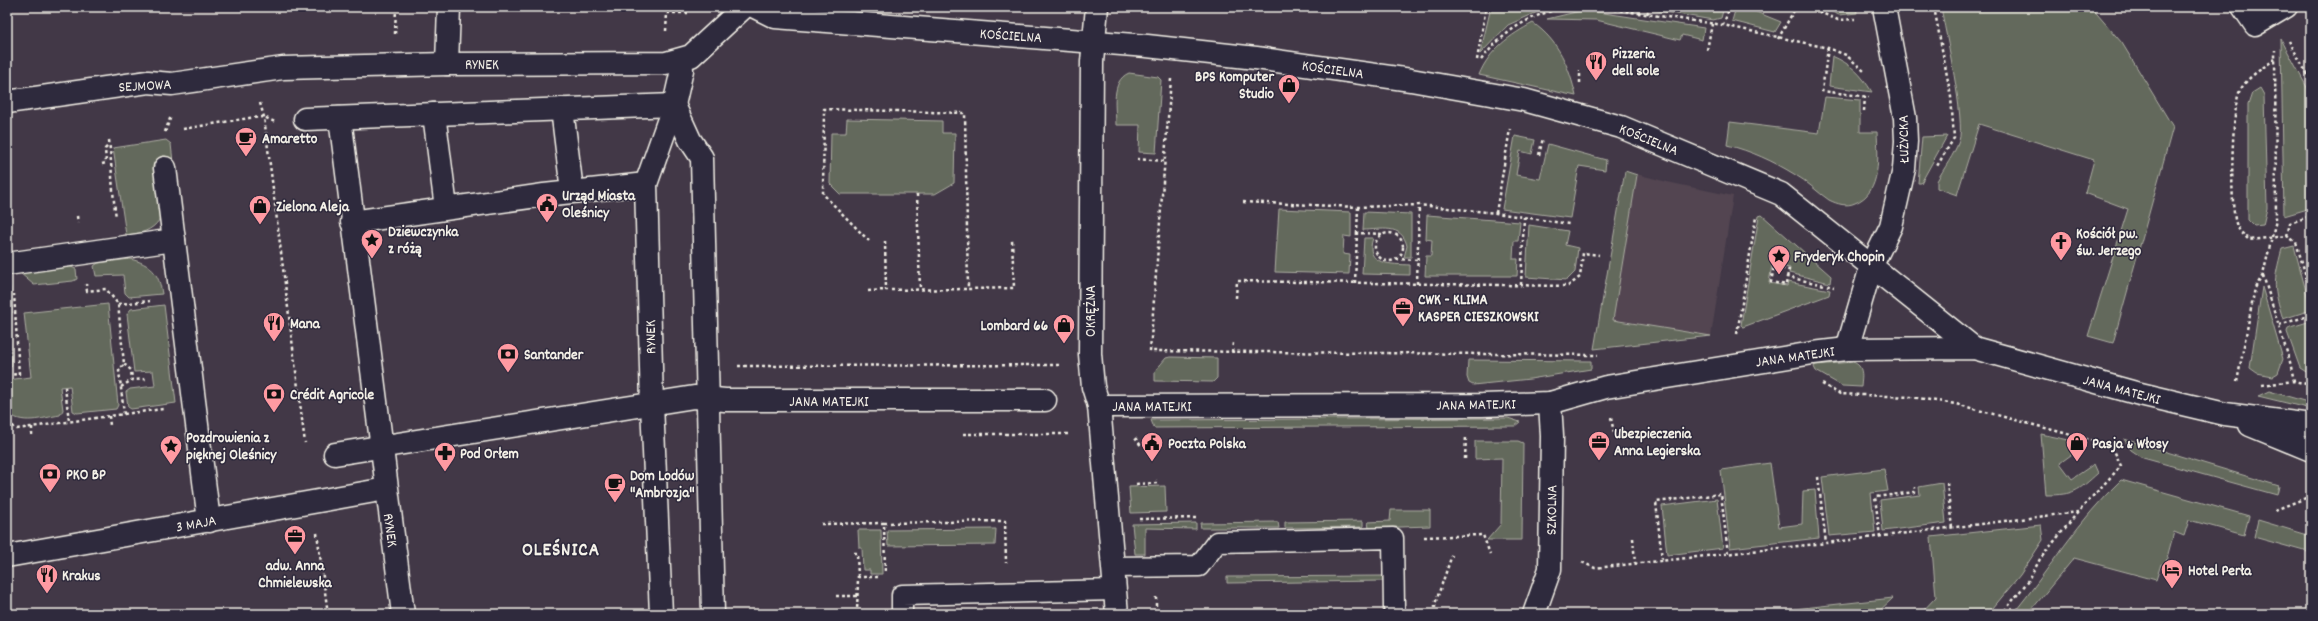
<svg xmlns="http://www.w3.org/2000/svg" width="2318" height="621" viewBox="0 0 2318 621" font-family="Dekko,sans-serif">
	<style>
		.built { fill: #524551 }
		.green { fill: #63695b; stroke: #acada2 }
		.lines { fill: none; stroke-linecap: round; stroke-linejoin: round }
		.lane-casing { stroke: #f4f1e8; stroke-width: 23 }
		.street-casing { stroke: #f4f1e8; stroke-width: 25 }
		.path { stroke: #f4f1e8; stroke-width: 2.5; stroke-dasharray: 3 3; stroke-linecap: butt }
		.lane { stroke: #2f2a3d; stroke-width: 20 }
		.street { stroke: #2f2a3d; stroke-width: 22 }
		.labels { text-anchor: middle; stroke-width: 3; stroke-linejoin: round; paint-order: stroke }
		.street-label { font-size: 15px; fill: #f4f1e8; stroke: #2f2a3d }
		.poi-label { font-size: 15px; font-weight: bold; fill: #f4f1e8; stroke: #2f2a3d; text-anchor: start }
		.district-label { font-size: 19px; font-weight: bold; letter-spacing: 1px; fill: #f4f1e8; stroke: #2f2a3d }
	</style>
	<rect width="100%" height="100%" fill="#423847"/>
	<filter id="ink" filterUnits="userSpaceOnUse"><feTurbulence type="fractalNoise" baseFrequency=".025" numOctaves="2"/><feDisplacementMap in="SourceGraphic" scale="8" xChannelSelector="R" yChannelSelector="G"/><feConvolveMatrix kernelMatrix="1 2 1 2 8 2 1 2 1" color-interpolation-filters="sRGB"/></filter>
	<g filter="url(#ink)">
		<!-- built -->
		<path class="built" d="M1625,171L1667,182L1733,196L1711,336L1594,349Z"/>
		<!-- green -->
		<g class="green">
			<path d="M1491,7H1549L1508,25L1480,54Z"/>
			<path d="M1654,7H1724L1721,18L1713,20L1653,10Z"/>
			<path d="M1736,7H1744L1781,22L1775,32L1732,21Z"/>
			<path d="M1821,7H1856L1857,13L1839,15Z"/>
			<path d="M1941,7H2091L2122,43L2173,127L2113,343L2088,336L2128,209L2085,193L2094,160L1979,124L1957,195L1937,188V181C1944,168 1954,155 1959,141C1966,121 1945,31 1941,7Z"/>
			<path d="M1584,10L1704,28L1702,40L1682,35L1680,40L1596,20L1547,19Z"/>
			<path d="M1533,23C1559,41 1569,67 1576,96L1479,75C1489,50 1510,35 1533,23Z"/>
			<path d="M2281,39L2311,95V208L2284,216Z"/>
			<path d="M1832,56C1851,64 1861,74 1872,92L1829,86Z"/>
			<path d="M1129,73L1158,77L1161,80L1156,153L1139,152L1140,125H1116C1116,108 1110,81 1129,73Z"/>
			<path d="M2260,88L2264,95L2267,208L2263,225L2254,226L2248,220V105L2252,93Z"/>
			<path d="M1825,97L1860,100V132H1877C1878,156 1882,193 1855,203C1847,207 1837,204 1829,200C1817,192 1807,181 1794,174C1773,161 1751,151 1727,145L1730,122L1819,133Z"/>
			<path d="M847,119L942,121V133H955L954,183L935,194H840L830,184L831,133H846Z"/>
			<path d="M1515,136L1535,140L1532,154L1520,151L1516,175L1540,179L1548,144L1606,160L1605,170L1579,166L1570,218L1502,209Z"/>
			<path d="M1947,136L1921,183H1918L1922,137Z"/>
			<path d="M166,140L171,144L173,162L160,219C151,232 141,233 126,235L113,148Z"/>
			<path d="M1625,171L1637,175L1613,320L1711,336L1594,349Z"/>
			<path d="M1279,209L1351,212V237L1344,236L1343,254L1350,255L1349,274L1275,272Z"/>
			<path d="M1364,212L1411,214V257H1404L1407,246C1402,223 1381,230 1363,230Z"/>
			<path d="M1427,215L1520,222L1518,241H1514L1513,259H1518L1517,276H1425L1426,256H1431L1432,240L1426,239Z"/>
			<path d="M1762,215L1831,276L1830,283L1789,273L1790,268L1772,265L1769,283L1787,286L1788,282L1830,290L1829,295L1743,327L1741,325L1759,216Z"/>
			<path d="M1529,225L1568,231L1565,245L1578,248L1575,272L1567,280L1526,277Z"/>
			<path d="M1364,238H1373C1363,266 1393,264 1410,265V275L1362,274Z"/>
			<path d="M2294,246L2311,310L2283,319C2273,286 2273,283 2282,249Z"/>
			<path d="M130,259C151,264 159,273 162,294L129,297L125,293L123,275L96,276L94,266L98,263Z"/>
			<path d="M71,267L76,269L77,279L73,281L34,285L20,273Z"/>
			<path d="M7,286L10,287L12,313H7L12,366L7,371Z"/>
			<path d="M2262,287L2283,359L2278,373L2273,376L2257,373L2250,368Z"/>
			<path d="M108,304L118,405L116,409L77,413L73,411L70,386L60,387L63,410L60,415C42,418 21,426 7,412V380L31,377L24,313Z"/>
			<path d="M164,305L176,403L131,409L128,407L126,392L130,389L155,386L153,371L134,372L127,314L131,309Z"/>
			<path d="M2311,321V375L2300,368L2287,332L2288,328Z"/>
			<path d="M1170,357L1217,358V378L1213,382L1155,381V371L1166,358Z"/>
			<path d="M1468,360L1591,361V369L1530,379L1473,385L1469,383L1467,377Z"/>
			<path d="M1853,362C1864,366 1862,376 1861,387L1842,386L1816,371L1814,367L1815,365Z"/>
			<path d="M2269,391L2311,403V409L2258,396Z"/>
			<path d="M1508,418L1520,422L1515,426L1154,428L1151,420Z"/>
			<path d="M2041,434L2078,442L2082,447L2060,463L2072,479L2094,464L2098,473C2078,491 2074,495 2046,495Z"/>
			<path d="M2124,439L2279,486L2277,495L2143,458L2131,450Z"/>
			<path d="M1475,441H1518L1523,443L1522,540H1487L1501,524L1502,458L1475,459Z"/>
			<path d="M1770,463L1779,527L1802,524L1803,491L1815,490L1819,538L1730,548L1721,470Z"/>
			<path d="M1884,469L1888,491L1871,493L1875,532L1829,536L1822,477Z"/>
			<path d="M2121,480L2249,516L2244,535L2189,520L2184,536L2174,532L2165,565L2161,564L2156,580L2074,558L2028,614H2013C2049,570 2079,519 2121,480Z"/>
			<path d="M1942,483L1946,523L1883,531L1880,500L1920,495L1919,487Z"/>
			<path d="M1165,486L1166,512L1131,513L1129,487Z"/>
			<path d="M1717,499L1723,548L1667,555L1662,506Z"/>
			<path d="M1391,510H1430V526L1369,528L1368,522L1390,521Z"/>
			<path d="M2258,520L2311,536V553L2254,537Z"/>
			<path d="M1363,521V527L1285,528V522Z"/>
			<path d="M1278,522L1279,528H1201L1200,523Z"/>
			<path d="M1196,523V529L1145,528V554H1135L1132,524Z"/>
			<path d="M2041,525L2043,540L2020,575L1988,614H1920L1936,597L1931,537Z"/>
			<path d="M996,529L995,545L888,546L887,530Z"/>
			<path d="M858,530H881L882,574H870V570H863L862,548H859Z"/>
			<path d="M1384,576V581L1227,583V577Z"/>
			<path d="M1893,598L1876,614H1812L1794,609Z"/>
		</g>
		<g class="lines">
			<!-- lane casing -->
			<g class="lane-casing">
				<g id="lane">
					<path d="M2242,7L2255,26L2287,7"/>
					<path d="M1113,567L1199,566L1217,542L1393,538L1394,608"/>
					<path d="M902,614V595L1115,590"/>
				</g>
			</g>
			<!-- street casing -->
			<g class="street-casing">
				<g id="street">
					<path d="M755,7L775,17L1147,46L1256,58L1411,80L1524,100L1621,127L1781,194L1974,348"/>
					<path d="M1097,7L1092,62L1090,354L1093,387L1099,406L1117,614"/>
					<path d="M447,64L449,7"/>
					<path d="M7,102L148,82L172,84L283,68L447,64L666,63L691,56L744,7"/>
					<path d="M562,109L572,191"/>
					<path d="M434,114L446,208"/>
					<path d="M340,118L403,614"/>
					<path d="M305,119L674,105L690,140L702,158L713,614"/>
					<path d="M165,168L209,521"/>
					<path d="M352,222L544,195L646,184"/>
					<path d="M7,264L174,240"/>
					<path d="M1847,349L1871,267L1891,226L1904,169L1906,141L1905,118L1884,7"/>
					<path d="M1099,406L1482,405L1550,403L1606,387L1813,353L1847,349L1974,348L2136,393L2225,414L2311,425"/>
					<path d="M2250,425L2311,450"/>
					<path d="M335,454L694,397L725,400H1045"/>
					<path d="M7,556L386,489"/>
					<path d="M661,614L652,404L646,184L674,105L682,70L681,60"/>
					<path d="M1534,614L1550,569L1552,436L1550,403"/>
				</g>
			</g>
			<!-- path -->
			<g class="path">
				<path d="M1596,7L1723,25L1828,48L1846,55L1864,71"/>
				<path d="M1808,7L1838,20L1855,19"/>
				<path d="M1934,7L1951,97L1954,138L1937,166"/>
				<path d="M1647,14L1650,7"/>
				<path d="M1723,25L1730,7"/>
				<path d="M666,31L667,13H690"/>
				<path d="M395,34L396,7"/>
				<path d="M1778,39L1796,7"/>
				<path d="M2289,41L2311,81"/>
				<path d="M1828,48L1822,91L1869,97"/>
				<path d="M1707,50L1712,24"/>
				<path d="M2275,59C2263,68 2245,78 2239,93C2232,110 2229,210 2237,226C2239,231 2245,236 2249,240L2287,236L2296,242L2311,293"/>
				<path d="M1477,60L1486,7"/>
				<path d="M1481,60C1505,30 1530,14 1569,7"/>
				<path d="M1171,79L1150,351L1598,355"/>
				<path d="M1580,83V70"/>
				<path d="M260,103L264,117L305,443"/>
				<path d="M1864,111L1865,96"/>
				<path d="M183,129L249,118L264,117L275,122"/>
				<path d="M165,132L171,116"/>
				<path d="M109,140C112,166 112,191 116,217"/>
				<path d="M1539,155L1543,138"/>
				<path d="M1137,159L1165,161"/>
				<path d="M102,164L106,163L105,149L109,145"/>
				<path d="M917,194L920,290"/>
				<path d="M1243,202L1358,207L1419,205L1496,213L1569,224"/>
				<path d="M1358,207L1357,233L1384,234"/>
				<path d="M1496,213L1510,129"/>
				<path d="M77,216L78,223"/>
				<circle cx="1389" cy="247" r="14"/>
				<path d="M2287,236L2290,223L2311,216"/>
				<path d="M869,241L823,194L824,109L965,113L968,289L1014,288L1012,240"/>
				<path d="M885,241L886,290L968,289"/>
				<path d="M1396,259L1418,260"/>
				<path d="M2263,275L2290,362L2294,381"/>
				<path d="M1787,277L1789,270L1774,267L1771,282L1786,285L1787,277L1834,287"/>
				<path d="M1355,283L1357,233"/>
				<path d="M1417,284L1419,205"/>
				<path d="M1521,285L1524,217"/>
				<path d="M868,291L886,290"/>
				<path d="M1236,298L1237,281L1568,286L1580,277L1583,253L1599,255"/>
				<path d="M118,304L150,301"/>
				<path d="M2279,325L2311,315"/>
				<path d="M1737,334L1756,217"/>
				<path d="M1232,352L1233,343"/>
				<path d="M124,364L131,370L132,380L147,379"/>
				<path d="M738,366L1059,365"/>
				<path d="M7,375L19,374L14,294"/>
				<path d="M2237,382L2255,288L2263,275L2276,220L2275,50"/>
				<path d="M1822,384L1840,394L1911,397L1956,404L2112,446L2121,466L2078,512L2040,559L2029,580L2002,614"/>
				<path d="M2262,385L2294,381L2311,385"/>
				<path d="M65,387L69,421"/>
				<path d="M121,387L132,380"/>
				<path d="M124,414L163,409"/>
				<path d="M109,416L110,426"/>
				<path d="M1611,418L1614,433"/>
				<path d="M7,422L17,429L124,414L119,371L124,364L118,304L106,289L87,291L86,284"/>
				<path d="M32,427V435"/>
				<path d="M963,434H1070"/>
				<path d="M1135,438L1142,447"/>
				<path d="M1465,459L1466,436"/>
				<path d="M1818,477L1826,543"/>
				<path d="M1947,483L1952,528"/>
				<path d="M1136,484L1157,483L1156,480"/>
				<path d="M2275,510L2311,496"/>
				<path d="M1139,519L1198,518"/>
				<path d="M821,524L884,523"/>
				<path d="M317,533L328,614"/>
				<path d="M1424,537L1483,535L1490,554"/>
				<path d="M1880,537L1875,497L1915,492V487"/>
				<path d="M1633,538L1635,563"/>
				<path d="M854,553H857L858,577"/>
				<path d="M1662,560L1656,502L1721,494L1728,554"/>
				<path d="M1582,562L1595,568L1826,543L2078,512"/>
				<path d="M885,571L884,523L1005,521L1006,563"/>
				<path d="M836,596H858"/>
				<path d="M1156,597V614"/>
				<path d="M857,614L858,577H878"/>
				<path d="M1157,614L1236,611L1241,614"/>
				<path d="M1435,614V604L1452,555"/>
			</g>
			<!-- lane -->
			<use href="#lane" class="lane"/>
			<!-- street -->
			<use href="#street" class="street"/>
		</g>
	</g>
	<!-- icons -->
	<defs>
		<g id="restaurant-pin" transform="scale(1.15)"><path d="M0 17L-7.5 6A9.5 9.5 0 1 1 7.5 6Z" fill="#ff9aa2" stroke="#2f2a3d"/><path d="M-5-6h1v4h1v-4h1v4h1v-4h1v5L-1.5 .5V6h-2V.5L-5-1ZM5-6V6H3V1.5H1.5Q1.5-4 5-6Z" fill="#111"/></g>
		<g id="shop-pin" transform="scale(1.15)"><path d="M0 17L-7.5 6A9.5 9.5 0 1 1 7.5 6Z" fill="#ff9aa2" stroke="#2f2a3d"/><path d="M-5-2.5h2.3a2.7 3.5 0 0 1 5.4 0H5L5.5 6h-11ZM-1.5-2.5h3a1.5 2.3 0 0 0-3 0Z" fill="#111"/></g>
		<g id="cafe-pin" transform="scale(1.15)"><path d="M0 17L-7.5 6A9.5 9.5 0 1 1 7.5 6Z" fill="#ff9aa2" stroke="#2f2a3d"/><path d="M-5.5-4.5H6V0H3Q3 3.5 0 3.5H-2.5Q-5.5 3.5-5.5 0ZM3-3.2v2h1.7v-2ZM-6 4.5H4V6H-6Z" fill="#111"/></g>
		<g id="civic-pin" transform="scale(1.15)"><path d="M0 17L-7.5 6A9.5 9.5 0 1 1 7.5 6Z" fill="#ff9aa2" stroke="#2f2a3d"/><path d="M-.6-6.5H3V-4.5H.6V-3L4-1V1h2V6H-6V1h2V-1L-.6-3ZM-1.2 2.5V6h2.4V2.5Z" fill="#111"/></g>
		<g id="sight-pin" transform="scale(1.15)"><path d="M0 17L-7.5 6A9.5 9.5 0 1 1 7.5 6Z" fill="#ff9aa2" stroke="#2f2a3d"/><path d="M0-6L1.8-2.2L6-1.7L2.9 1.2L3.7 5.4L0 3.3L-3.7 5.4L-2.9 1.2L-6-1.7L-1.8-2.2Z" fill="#111"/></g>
		<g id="church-pin" transform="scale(1.15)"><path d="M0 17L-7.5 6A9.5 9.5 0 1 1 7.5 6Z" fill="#ff9aa2" stroke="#2f2a3d"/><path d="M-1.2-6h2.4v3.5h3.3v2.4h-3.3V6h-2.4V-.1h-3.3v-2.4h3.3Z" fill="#111"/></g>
		<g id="office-pin" transform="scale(1.15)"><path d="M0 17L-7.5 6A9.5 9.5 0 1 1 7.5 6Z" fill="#ff9aa2" stroke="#2f2a3d"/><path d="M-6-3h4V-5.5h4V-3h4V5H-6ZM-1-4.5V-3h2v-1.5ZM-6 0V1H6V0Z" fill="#111"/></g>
		<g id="bank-pin" transform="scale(1.15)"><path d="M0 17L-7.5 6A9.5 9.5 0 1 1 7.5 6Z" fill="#ff9aa2" stroke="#2f2a3d"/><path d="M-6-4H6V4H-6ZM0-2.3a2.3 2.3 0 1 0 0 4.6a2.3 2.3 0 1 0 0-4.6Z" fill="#111"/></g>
		<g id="pharmacy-pin" transform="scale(1.15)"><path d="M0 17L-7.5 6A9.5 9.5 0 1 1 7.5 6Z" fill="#ff9aa2" stroke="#2f2a3d"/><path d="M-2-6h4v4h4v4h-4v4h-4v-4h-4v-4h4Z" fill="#111"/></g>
		<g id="hotel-pin" transform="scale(1.15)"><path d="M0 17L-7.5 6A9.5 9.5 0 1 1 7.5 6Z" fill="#ff9aa2" stroke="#2f2a3d"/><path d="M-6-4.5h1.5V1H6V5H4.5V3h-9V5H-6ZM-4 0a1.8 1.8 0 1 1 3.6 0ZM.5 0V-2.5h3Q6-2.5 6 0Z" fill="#111"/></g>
	</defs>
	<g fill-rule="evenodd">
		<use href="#restaurant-pin" x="1596" y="62"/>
		<use href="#shop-pin" x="1289" y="85"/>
		<use href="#cafe-pin" x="246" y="138"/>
		<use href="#civic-pin" x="547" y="204"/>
		<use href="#shop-pin" x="260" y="206"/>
		<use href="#sight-pin" x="372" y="240"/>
		<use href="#church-pin" x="2061" y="242"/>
		<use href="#sight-pin" x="1779" y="256"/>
		<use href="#office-pin" x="1403" y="308"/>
		<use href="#restaurant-pin" x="274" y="323"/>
		<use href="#shop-pin" x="1064" y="325"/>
		<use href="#bank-pin" x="508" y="354"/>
		<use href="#bank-pin" x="274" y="394"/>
		<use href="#office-pin" x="1599" y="442"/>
		<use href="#civic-pin" x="1152" y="443"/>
		<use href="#shop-pin" x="2077" y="443"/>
		<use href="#sight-pin" x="171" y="446"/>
		<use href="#pharmacy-pin" x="445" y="453"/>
		<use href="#bank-pin" x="50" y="474"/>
		<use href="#cafe-pin" x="615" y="484"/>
		<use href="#office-pin" x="295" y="536"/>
		<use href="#hotel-pin" x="2172" y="570"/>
		<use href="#restaurant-pin" x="47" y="575"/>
	</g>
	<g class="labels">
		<!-- street labels -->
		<g class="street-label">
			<text transform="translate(1011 35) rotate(4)" y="5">KOŚCIELNA</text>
			<text x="482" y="69">RYNEK</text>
			<text transform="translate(1333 69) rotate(8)" y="5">KOŚCIELNA</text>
			<text transform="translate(145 85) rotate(-3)" y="5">SEJMOWA</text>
			<text transform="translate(1649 139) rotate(22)" y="5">KOŚCIELNA</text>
			<text transform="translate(1903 139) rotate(-91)" y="5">ŁUŻYCKA</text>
			<text transform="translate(1090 311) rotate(-90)" y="5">OKRĘŻNA</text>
			<text transform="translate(650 337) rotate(-91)" y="5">RYNEK</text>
			<text transform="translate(1795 356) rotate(-8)" y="5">JANA MATEJKI</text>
			<text transform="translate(2122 389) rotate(15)" y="5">JANA MATEJKI</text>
			<text x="829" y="406">JANA MATEJKI</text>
			<text transform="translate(1476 404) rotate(-1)" y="5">JANA MATEJKI</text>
			<text x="1152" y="411">JANA MATEJKI</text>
			<text transform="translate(1551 510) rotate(-89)" y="5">SZKOLNA</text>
			<text transform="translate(196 523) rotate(-10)" y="5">3 MAJA</text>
			<text transform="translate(391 530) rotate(82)" y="5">RYNEK</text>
		</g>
		<!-- poi labels -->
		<g class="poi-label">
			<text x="1612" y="58">Pizzeria<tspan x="1612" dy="17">dell sole</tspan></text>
			<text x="1274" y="81" text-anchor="end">BPS Komputer<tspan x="1274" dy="17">Studio</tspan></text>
			<text x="262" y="143">Amaretto</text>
			<text x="562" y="200">Urząd Miasta<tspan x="562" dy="17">Oleśnicy</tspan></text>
			<text x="276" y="211">Zielona Aleja</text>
			<text x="388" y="236">Dziewczynka<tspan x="388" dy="17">z różą</tspan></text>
			<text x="2076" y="238">Kościół pw.<tspan x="2076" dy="17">św. Jerzego</tspan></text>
			<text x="1794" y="261">Fryderyk Chopin</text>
			<text x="1418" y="304">CWK - KLIMA<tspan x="1418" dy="17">KASPER CIESZKOWSKI</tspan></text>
			<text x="290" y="328">Mana</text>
			<text x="1048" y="330" text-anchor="end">Lombard 66</text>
			<text x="524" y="359">Santander</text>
			<text x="290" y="399">Crédit Agricole</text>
			<text x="1614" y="438">Ubezpieczenia<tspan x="1614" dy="17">Anna Legierska</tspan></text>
			<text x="186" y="442">Pozdrowienia z<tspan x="186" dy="17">pięknej Oleśnicy</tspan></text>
			<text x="1168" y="448">Poczta Polska</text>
			<text x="2092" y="448">Pasja &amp; Włosy</text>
			<text x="460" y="458">Pod Orłem</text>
			<text x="66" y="479">PKO BP</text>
			<text x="630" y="480">Dom Lodów<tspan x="630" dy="17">"Ambrozja"</tspan></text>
			<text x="295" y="570" text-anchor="middle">adw. Anna<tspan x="295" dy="17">Chmielewska</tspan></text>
			<text x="2188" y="575">Hotel Perła</text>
			<text x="62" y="580">Krakus</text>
		</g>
		<!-- district labels -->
		<g class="district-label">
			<text x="561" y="555">OLEŚNICA</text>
		</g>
	</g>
	<!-- margin -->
	<rect width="2318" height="621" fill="none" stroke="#2f2a3d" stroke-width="24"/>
	<rect x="12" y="12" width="2294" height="597" fill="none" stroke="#f4f1e8" stroke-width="1.5" filter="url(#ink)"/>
</svg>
